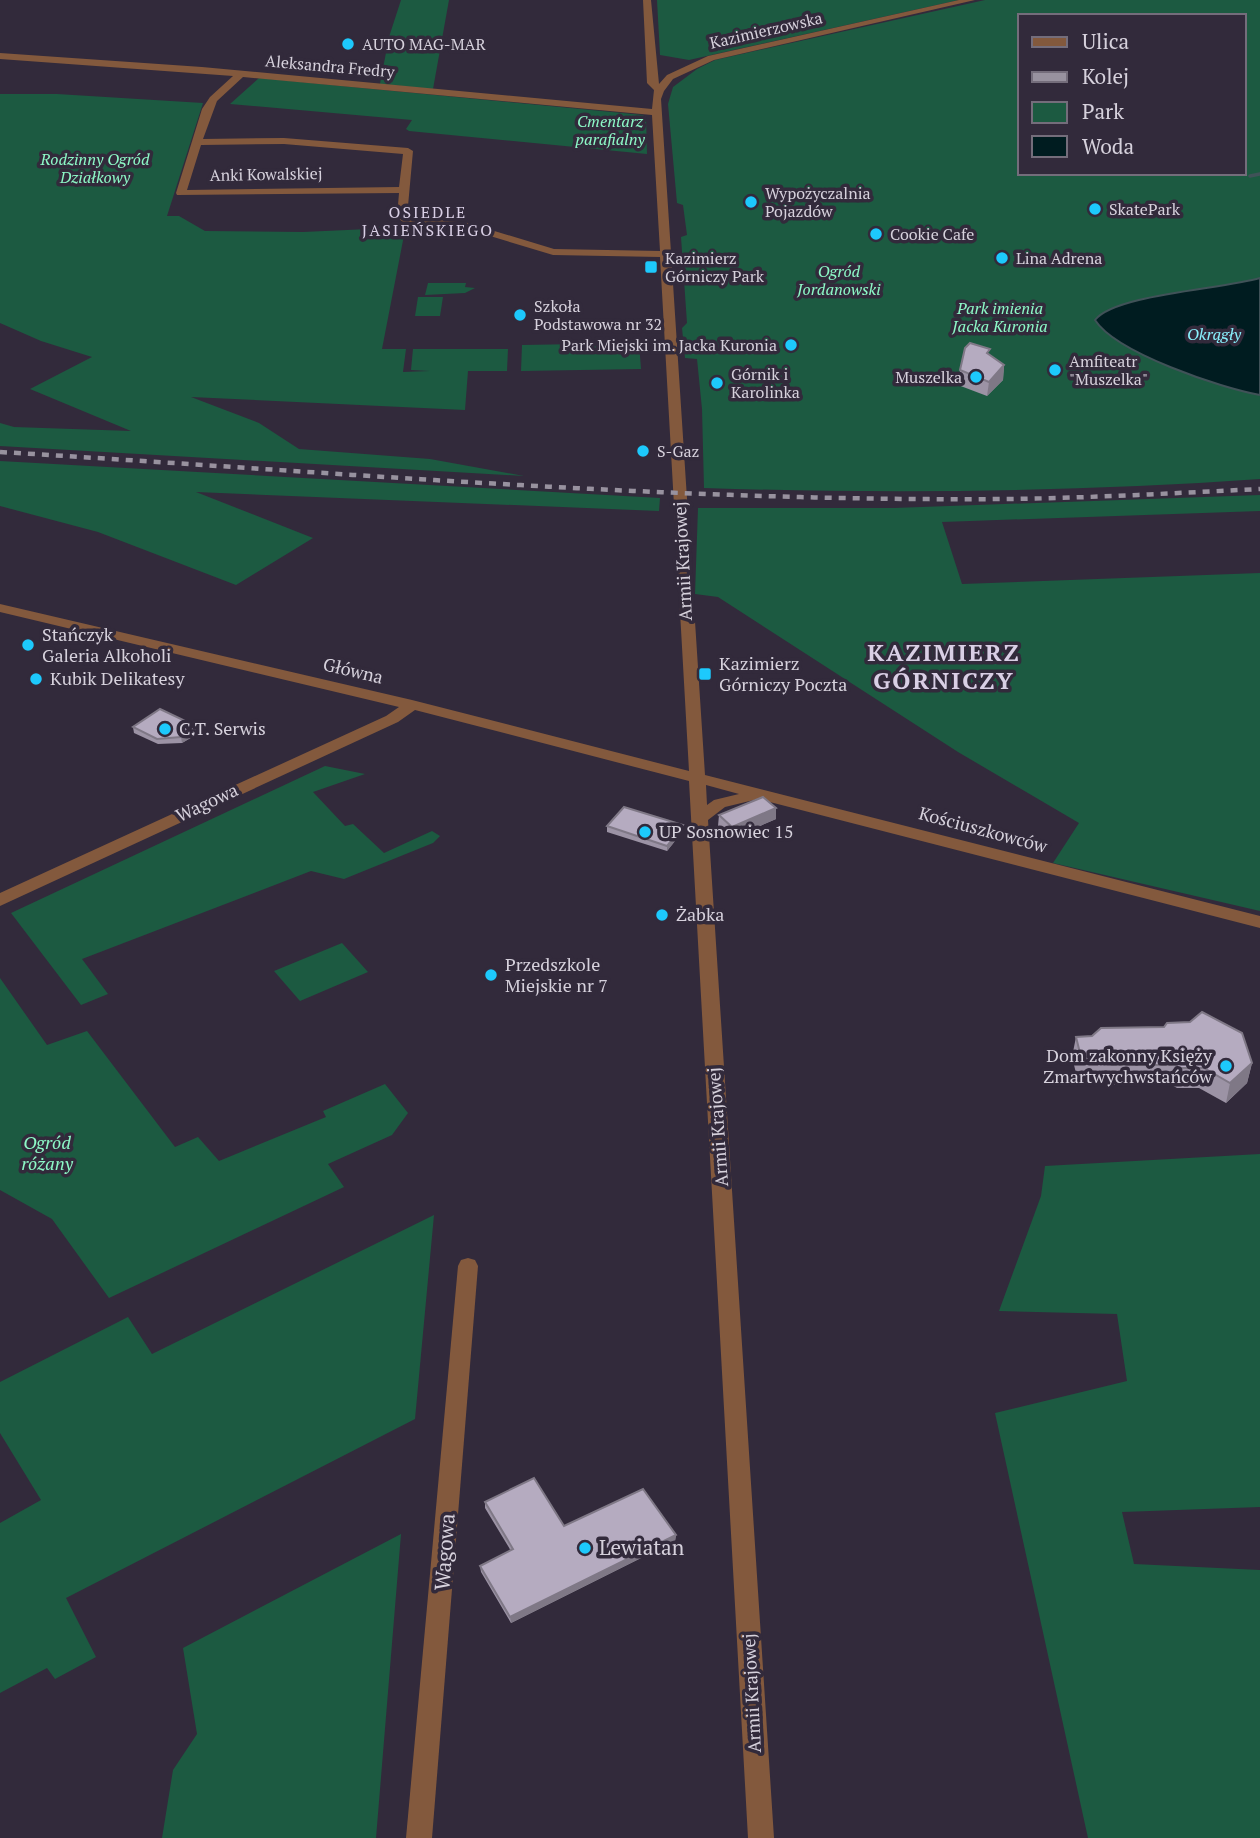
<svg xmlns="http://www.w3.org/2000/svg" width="1260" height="1838" viewBox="0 0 1260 1838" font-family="'PT Serif',serif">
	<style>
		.green { fill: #1c5a41; fill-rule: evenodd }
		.water { fill: #001c20; stroke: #405258; stroke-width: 2 }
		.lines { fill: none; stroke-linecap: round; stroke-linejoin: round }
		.stream { stroke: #405258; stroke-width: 3.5 }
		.minor { fill: #83593d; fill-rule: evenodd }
		.rail { stroke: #98929f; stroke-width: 4.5; stroke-dasharray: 7 7; stroke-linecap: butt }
		.wall { fill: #9c93a5 }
		.shaded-wall { fill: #7f7886 }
		.building { fill: #b5abc0; stroke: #7f7886; stroke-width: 2 }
		.poi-dot { fill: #1dc9fc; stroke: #322a3b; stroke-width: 2.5 }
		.labels { text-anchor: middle; stroke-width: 7; stroke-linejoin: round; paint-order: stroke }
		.far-street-label { font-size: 16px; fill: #d6d1dc; stroke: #322a3b }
		.far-poi-label { font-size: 16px; fill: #d6d1dc; stroke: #322a3b; text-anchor: start }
		.far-park-label { font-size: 16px; font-style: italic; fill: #8df9c7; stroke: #322a3b }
		.far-neighbourhood-label { font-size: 16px; letter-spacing: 2px; fill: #d9cfe5; stroke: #322a3b }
		.far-water-label { font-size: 16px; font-style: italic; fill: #89f1fd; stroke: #322a3b }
		.street-label { font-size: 18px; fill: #d6d1dc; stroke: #322a3b }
		.poi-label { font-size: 18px; fill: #d6d1dc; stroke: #322a3b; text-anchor: start }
		.park-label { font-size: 18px; font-style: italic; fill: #8df9c7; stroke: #322a3b }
		.near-poi-label { font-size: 21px; fill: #d6d1dc; stroke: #322a3b; text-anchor: start }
		.near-street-label { font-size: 21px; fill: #d6d1dc; stroke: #322a3b }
		.district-label { font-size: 24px; font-weight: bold; letter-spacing: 2px; fill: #d9cfe5; stroke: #322a3b }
	</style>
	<rect width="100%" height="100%" fill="#322a3b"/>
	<!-- green -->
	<g class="green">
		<path d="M401,0H449L433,89L380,84L389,37Z"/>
		<path d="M657,0H959L689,60L660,55Z"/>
		<path d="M985,0H1260V479C1075,492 889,494 704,488L702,409L697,359L685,358L682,328L687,323L681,237L687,235L683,205L677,203L668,104L673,87L697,69L715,60ZM1020,16H1244V173H1020Z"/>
		<path d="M259,78L643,115L646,117L647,154L409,131L406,129L412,120L230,104Z"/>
		<path d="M0,94H57L203,103L167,216H179L205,231L303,232L369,229L396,223L406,225L382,349H406L403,372L430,371L411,370L413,349H508L507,371H468L465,410L191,397L259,423L299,449L430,459L524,476L0,446V423L14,427L131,431L30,389L92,357L41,341L0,323Z"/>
		<path d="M428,283H466L465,287L475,288L465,293L425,295Z"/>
		<path d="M418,297H443L440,316H415Z"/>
		<path d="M639,343L641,369L521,371L522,345Z"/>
		<path d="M0,461L660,498L659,511L196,492L313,538L236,585L98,532L0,506Z"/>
		<path d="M1260,495V511L942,522L962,584L1260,573V911L1053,863L1079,823L958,752L718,597L695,594L698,508H894Z"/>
		<path d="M325,766L365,774L313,792L345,826L353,824L384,853L432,831L440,836L433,843L344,879L311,871L82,959L108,994L81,1005L11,913Z"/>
		<path d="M342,943L368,972L300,1001L274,971Z"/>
		<path d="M0,978L47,1045L87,1031L175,1147L198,1137L219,1161L326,1117L323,1111L385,1084L408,1113L392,1135L328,1164L344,1187L109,1298L52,1219L0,1190Z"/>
		<path d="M1260,1154V1507L1122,1512L1134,1564L1260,1570V1838H1088L995,1413L1127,1381L1117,1314L999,1311L1041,1196L1045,1166Z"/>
		<path d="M434,1215L415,1419L66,1598L96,1657L55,1679L47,1668L0,1693V1523L41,1500L0,1433V1382L128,1317L152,1354Z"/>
		<path d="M401,1534L376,1838H162L173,1770L197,1734L183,1648Z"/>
	</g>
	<!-- water -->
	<path class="water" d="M1260,278V395C1221,388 1116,353 1095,320C1115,294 1225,289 1260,278Z"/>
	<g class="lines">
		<!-- stream -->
		<path class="stream" d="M1250,176L1260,174"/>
		<!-- minor -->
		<g class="minor">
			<path d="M643,0H651L659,84L667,75L708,56L959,0H975L714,60L673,79L664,91L661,99L705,775L1260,916V928L758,799L725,807L708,820L774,1838H748L689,781L415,710L398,722L0,906V893L386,716L399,707L0,612V604L412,700L689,771L660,257L553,255L467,229L404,223L397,217L399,193L177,195L176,193L202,109L210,97L233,76L0,59V53L202,67L652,109L654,90L647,83ZM243,77L652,115L660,251L554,249L468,223L407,217L413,151L408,148L284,138L203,139L217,101ZM284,144L403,154L399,187L187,190L201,145ZM706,785L739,794L714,800L707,805Z"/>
			<path d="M468,1258L475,1260L478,1266L432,1838H406L458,1266L461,1260Z"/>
		</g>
		<!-- rail -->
		<path class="rail" d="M0,452C335,472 671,502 1007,499C1091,498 1176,493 1260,489"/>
	</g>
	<!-- wall -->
	<g class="wall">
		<path d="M990,355L1004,365L1003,380L987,396L958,385L960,370Z"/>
		<path d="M133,727L199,733L182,743L158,744L134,733Z"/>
		<path d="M719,815L776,819L732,838L718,826Z"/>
		<path d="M683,825V831L667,851L607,832V826Z"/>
		<path d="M1164,1027L1252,1063L1247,1083L1226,1103L1199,1088H1177L1170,1084L1109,1085L1111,1076L1077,1077L1072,1057L1076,1037L1092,1036Z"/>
		<path d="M485,1502L564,1526L676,1535L675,1541L511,1623L481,1572L480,1566L511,1551L485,1508Z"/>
	</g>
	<!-- shaded-wall -->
	<g class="shaded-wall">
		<path d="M1004,365L1003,380L987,396L989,382Z"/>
		<path d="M198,727L199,733L182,743L181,737Z"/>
		<path d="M776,808V819L732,838V827Z"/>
		<path d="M683,825V831L667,851V846Z"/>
		<path d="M1252,1063L1247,1083L1226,1103L1230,1083Z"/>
		<path d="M676,1535L675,1541L511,1623L510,1617Z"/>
	</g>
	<!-- building -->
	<g class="building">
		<path d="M970,343L990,349L987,353L1004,365L989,382L960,370L965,348Z"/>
		<path d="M160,709L198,727L181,737L157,739L133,727Z"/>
		<path d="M763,797L776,808L732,827L719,815Z"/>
		<path d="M624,807L683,825L667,846L607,826Z"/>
		<path d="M1202,1012L1242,1033L1252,1063L1230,1083L1204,1068H1181L1175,1065H1113L1124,1056L1081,1057L1076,1037L1092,1036L1101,1028L1164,1027L1167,1023L1190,1022Z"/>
		<path d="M534,1478L564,1526L643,1489L676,1535L510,1617L480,1566L513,1549L485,1502Z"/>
	</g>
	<!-- markers -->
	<g class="poi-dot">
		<circle cx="348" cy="44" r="7"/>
		<circle cx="751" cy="202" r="7"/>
		<circle cx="1095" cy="209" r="7"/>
		<circle cx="876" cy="234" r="7"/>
		<circle cx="1002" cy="258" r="7"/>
		<rect x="644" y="260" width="14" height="14" rx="3.5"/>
		<circle cx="520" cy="315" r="7"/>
		<circle cx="791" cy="345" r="7"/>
		<circle cx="1055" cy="370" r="7"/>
		<circle cx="976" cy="377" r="7"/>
		<circle cx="717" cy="383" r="7"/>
		<circle cx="643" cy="451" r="7"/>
		<circle cx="28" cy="645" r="7"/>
		<rect x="698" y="667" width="14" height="14" rx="3.5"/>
		<circle cx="36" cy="679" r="7"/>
		<circle cx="165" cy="729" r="7"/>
		<circle cx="645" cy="832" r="7"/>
		<circle cx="662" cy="915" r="7"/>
		<circle cx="491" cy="975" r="7"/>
		<circle cx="1226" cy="1066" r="7"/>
		<circle cx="585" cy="1548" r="7"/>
	</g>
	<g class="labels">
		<!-- far-street labels -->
		<g class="far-street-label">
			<text transform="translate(766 30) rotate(-13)" y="6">Kazimierzowska</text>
			<text transform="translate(330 66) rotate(5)" y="6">Aleksandra Fredry</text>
			<text transform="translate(266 174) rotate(-1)" y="6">Anki Kowalskiej</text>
		</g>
		<!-- far-poi labels -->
		<g class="far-poi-label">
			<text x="362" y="50">AUTO MAG-MAR</text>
			<text x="765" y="199">Wypożyczalnia<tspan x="765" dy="18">Pojazdów</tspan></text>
			<text x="1109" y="215">SkatePark</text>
			<text x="890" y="240">Cookie Cafe</text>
			<text x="665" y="264">Kazimierz<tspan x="665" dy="18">Górniczy Park</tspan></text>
			<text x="1016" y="264">Lina Adrena</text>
			<text x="534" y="312">Szkoła<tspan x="534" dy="18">Podstawowa nr 32</tspan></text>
			<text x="777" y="351" text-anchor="end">Park Miejski im. Jacka Kuronia</text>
			<text x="1069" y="367">Amfiteatr<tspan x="1069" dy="18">"Muszelka"</tspan></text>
			<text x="731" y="380">Górnik i<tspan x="731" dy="18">Karolinka</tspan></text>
			<text x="962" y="383" text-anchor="end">Muszelka</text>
			<text x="657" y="457">S-Gaz</text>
		</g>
		<!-- far-park labels -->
		<g class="far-park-label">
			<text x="610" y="127">Cmentarz<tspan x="610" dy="18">parafialny</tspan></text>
			<text x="95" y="165">Rodzinny Ogród<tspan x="95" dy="18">Działkowy</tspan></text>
			<text x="839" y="277">Ogród<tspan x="839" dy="18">Jordanowski</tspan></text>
			<text x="1000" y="314">Park imienia<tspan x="1000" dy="18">Jacka Kuronia</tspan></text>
		</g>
		<!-- far-neighbourhood labels -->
		<g class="far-neighbourhood-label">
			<text x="428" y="218">OSIEDLE<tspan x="428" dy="18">JASIEŃSKIEGO</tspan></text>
		</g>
		<!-- far-water labels -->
		<g class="far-water-label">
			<text x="1214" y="340">Okrągły</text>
		</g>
		<!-- street labels -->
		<g class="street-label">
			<text transform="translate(683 561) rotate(-93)" y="6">Armii Krajowej</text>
			<text transform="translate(353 671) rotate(13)" y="6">Główna</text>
			<text transform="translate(207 803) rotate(-25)" y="6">Wagowa</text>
			<text transform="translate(983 830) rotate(15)" y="6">Kościuszkowców</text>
			<text transform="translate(718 1127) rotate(-94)" y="6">Armii Krajowej</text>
			<text transform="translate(752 1693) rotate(-93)" y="6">Armii Krajowej</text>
		</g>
		<!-- poi labels -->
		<g class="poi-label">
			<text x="42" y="641">Stańczyk<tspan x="42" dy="21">Galeria Alkoholi</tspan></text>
			<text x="719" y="670">Kazimierz<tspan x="719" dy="21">Górniczy Poczta</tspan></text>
			<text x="50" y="685">Kubik Delikatesy</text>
			<text x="179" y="735">C.T. Serwis</text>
			<text x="659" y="838">UP Sosnowiec 15</text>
			<text x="676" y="921">Żabka</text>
			<text x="505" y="971">Przedszkole<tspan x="505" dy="21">Miejskie nr 7</tspan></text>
			<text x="1212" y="1062" text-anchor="end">Dom zakonny Księży<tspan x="1212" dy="21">Zmartwychwstańców</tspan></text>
		</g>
		<!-- park labels -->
		<g class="park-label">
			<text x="47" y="1149">Ogród<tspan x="47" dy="21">różany</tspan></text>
		</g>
		<!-- near-poi labels -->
		<g class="near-poi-label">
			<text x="599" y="1555">Lewiatan</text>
		</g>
		<!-- near-street labels -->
		<g class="near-street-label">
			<text transform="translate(445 1552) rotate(-86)" y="7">Wagowa</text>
		</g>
		<!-- district labels -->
		<g class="district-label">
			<text x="944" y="661">KAZIMIERZ<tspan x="944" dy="28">GÓRNICZY</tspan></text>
		</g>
	</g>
	<!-- legend -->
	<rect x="1018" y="14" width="228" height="161" fill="#322a3b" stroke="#746d7b" stroke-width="2"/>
	<rect x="1032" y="37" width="35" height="10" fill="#83593d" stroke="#746d7b" stroke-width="2"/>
	<text x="1082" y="49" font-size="21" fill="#d6d1dc">Ulica</text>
	<rect x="1032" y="72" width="35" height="10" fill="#98929f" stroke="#746d7b" stroke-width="2"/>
	<text x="1082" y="84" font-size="21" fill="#d6d1dc">Kolej</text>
	<rect x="1032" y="102" width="35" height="21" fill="#1c5a41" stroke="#746d7b" stroke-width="2"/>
	<text x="1082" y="119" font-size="21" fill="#d6d1dc">Park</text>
	<rect x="1032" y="136" width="35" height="21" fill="#001c20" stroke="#746d7b" stroke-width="2"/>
	<text x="1082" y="154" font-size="21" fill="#d6d1dc">Woda</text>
</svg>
